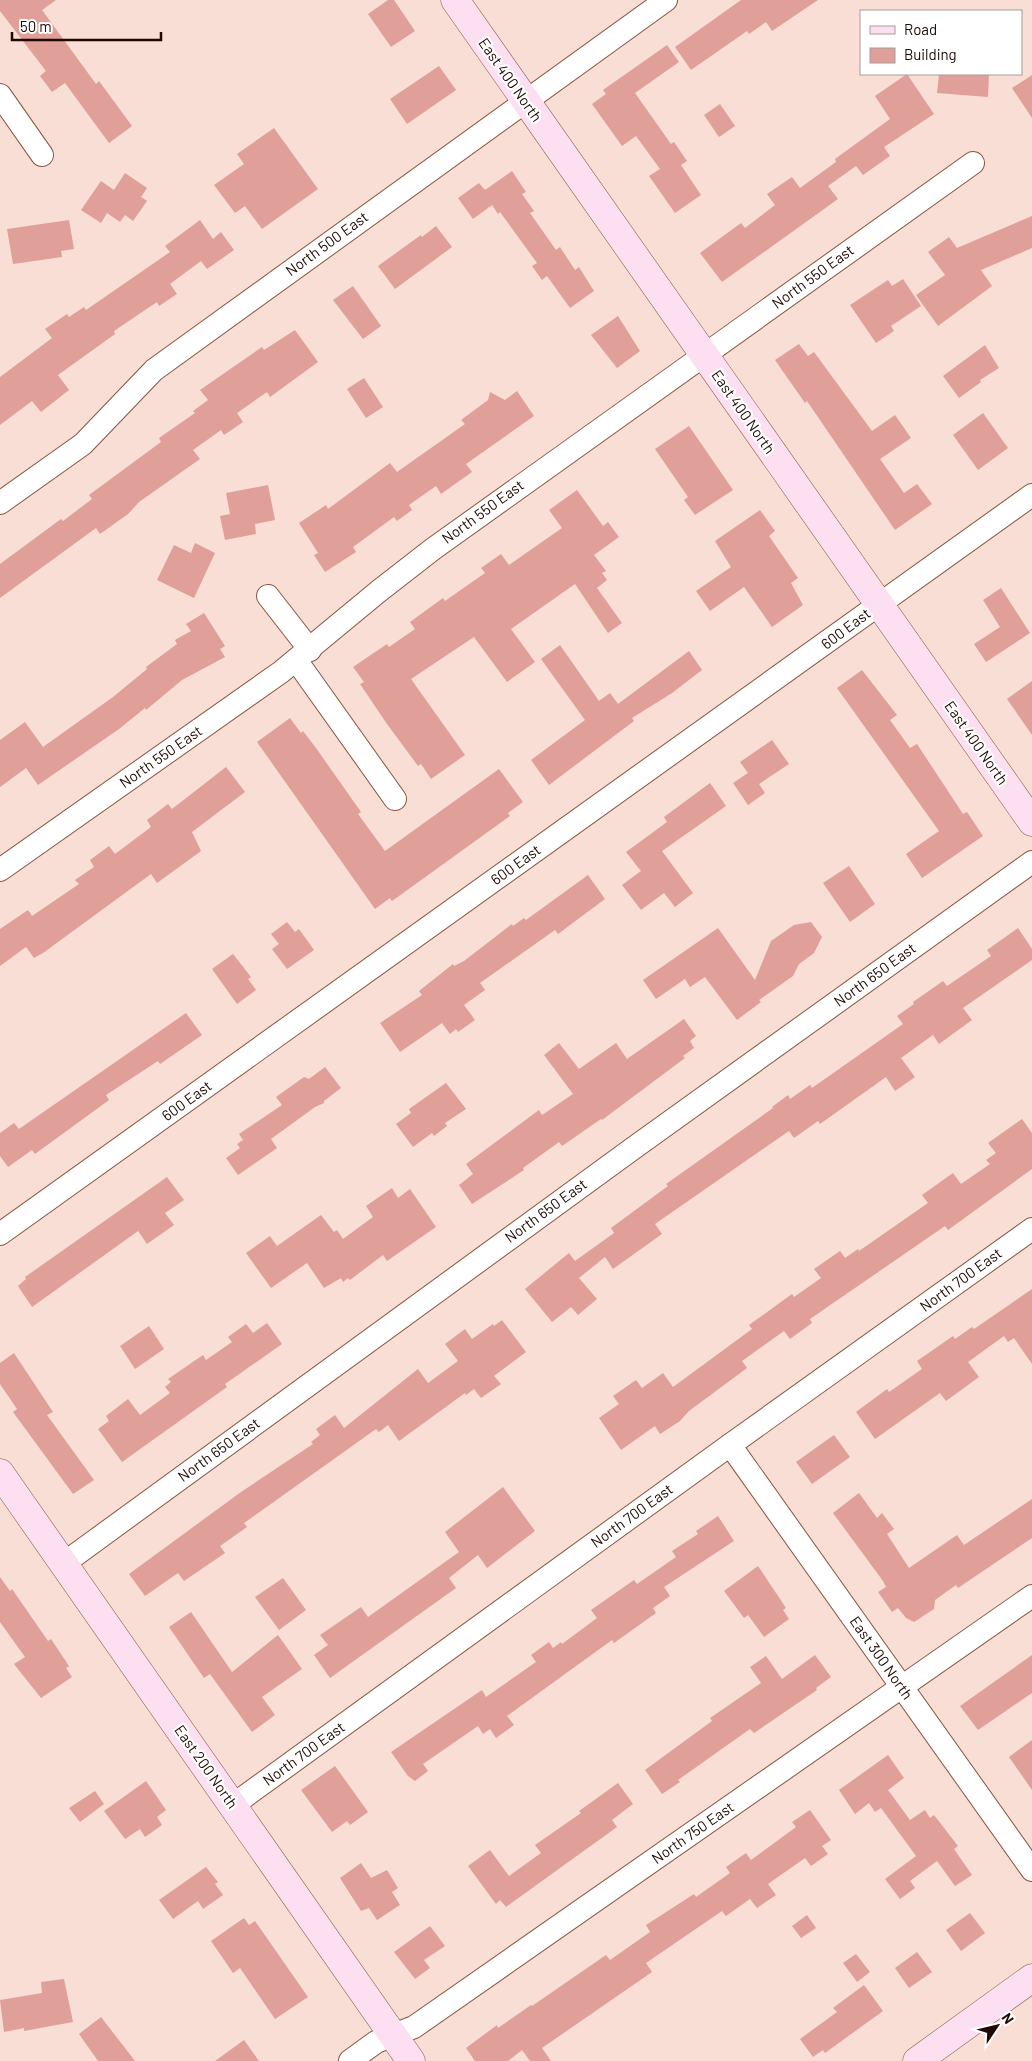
<svg xmlns="http://www.w3.org/2000/svg" width="1032" height="2061" viewBox="0 0 1032 2061" font-family="Barlow,sans-serif">
	<style>
		.building { fill: #e09f99 }
		.lines { fill: none; stroke-linecap: round; stroke-linejoin: round }
		.street-casing { stroke: #8a553e; stroke-width: 24 }
		.secondary-casing { stroke: #8a553e; stroke-width: 29 }
		.street { stroke: #fff; stroke-width: 22 }
		.secondary { stroke: #fce0f1; stroke-width: 28 }
		.labels { text-anchor: middle; stroke-width: 4.5; stroke-linejoin: round; paint-order: stroke }
		.street-label { font-size: 15px; fill: #1f0a03; stroke: #fff }
	</style>
	<rect width="100%" height="100%" fill="#f8ded4"/>
	<!-- building -->
	<g class="building">
		<path d="M0,0H56L42,10L96,84L99,81L132,126L109,143L65,83L52,92L40,76L46,71L0,11Z"/>
		<path d="M388,0H394L415,31L391,47L368,14Z"/>
		<path d="M741,0H818L772,31L766,22L749,34L747,31L691,70L675,47Z"/>
		<path d="M667,45L679,62L635,93L671,144L674,142L687,161L681,165L701,195L675,213L649,176L660,169L636,136L622,146L592,104L606,94L603,90Z"/>
		<path d="M439,66L456,90L407,124L390,99Z"/>
		<path d="M907,74L934,114L884,147L890,156L863,175L856,166L828,186L838,199L722,282L700,253L741,223L745,228L775,205L767,194L792,177L800,188L836,162L835,159L890,119L875,96Z"/>
		<path d="M939,74H989L988,97L937,93Z"/>
		<path d="M1032,75V118L1012,88Z"/>
		<path d="M720,104L735,126L719,137L704,115Z"/>
		<path d="M274,128L318,189L262,229L245,206L235,213L214,185L244,164L237,154Z"/>
		<path d="M512,171L526,192L522,194L534,211L530,213L556,250L560,247L575,270L579,267L594,291L570,308L547,276L542,280L532,266L537,263L500,212L498,214L492,205L473,219L458,198L479,183L485,190Z"/>
		<path d="M125,173L147,188L141,197L147,201L133,221L125,215L120,222L107,213L101,223L81,210L101,181L114,190Z"/>
		<path d="M1032,216V248L981,270L992,286L938,326L916,295L945,275L928,252L949,237L957,248Z"/>
		<path d="M69,220L74,249L61,251L62,257L13,264L7,229Z"/>
		<path d="M200,220L213,239L221,232L234,250L207,269L201,261L170,284L177,294L159,306L157,302L114,331L115,334L58,375L69,390L41,412L32,401L0,425V377L52,338L45,329L67,314L69,317L84,307L86,310L170,252L165,246Z"/>
		<path d="M436,226L452,247L395,289L378,266L421,235L422,237Z"/>
		<path d="M903,279L921,306L891,326L894,331L876,343L850,305L888,280L892,286Z"/>
		<path d="M353,286L381,326L363,339L333,300Z"/>
		<path d="M618,316L640,351L617,368L591,335Z"/>
		<path d="M295,330L318,362L270,397L267,392L237,413L243,422L224,435L221,430L193,450L200,459L139,502L128,514L100,534L96,528L0,598V564L61,519L63,521L92,499L89,495L161,442L159,438L195,413L193,411L208,400L200,390L262,347L264,350Z"/>
		<path d="M799,344L808,356L814,352L872,431L895,415L911,438L880,459L904,493L917,484L932,504L895,530L807,401L805,403L775,360Z"/>
		<path d="M985,345L999,368L980,380L981,382L959,398L943,376Z"/>
		<path d="M364,378L383,407L366,418L347,389Z"/>
		<path d="M517,391L534,416L466,464L472,472L441,494L436,486L409,505L412,510L397,521L394,517L353,547L356,552L325,572L314,555L318,553L299,523L326,505L328,509L390,463L397,472L465,424L461,420L488,400L490,392L505,400Z"/>
		<path d="M983,413L1008,448L978,470L953,435Z"/>
		<path d="M689,426L733,490L695,515L684,500L688,497L655,449Z"/>
		<path d="M268,485L275,520L255,524L256,534L225,540L220,516L230,514L226,493Z"/>
		<path d="M577,490L603,526L608,522L619,537L594,555L606,571L602,573L607,580L597,588L622,623L608,633L575,584L511,629L535,662L507,682L474,637L411,679L465,755L431,779L421,764L418,766L387,724L360,684L364,682L353,667L387,644L389,647L415,629L410,622L443,598L445,601L485,573L481,568L501,554L509,565L562,528L549,510Z"/>
		<path d="M760,510L775,531L769,536L798,578L791,583L803,605L772,627L744,587L710,611L696,591L731,567L715,541Z"/>
		<path d="M195,543L215,553L194,598L157,580L174,545L191,553Z"/>
		<path d="M1001,588L1030,633L986,662L974,644L1000,627L983,600Z"/>
		<path d="M204,613L225,646L220,649L225,657L182,680L146,710L145,708L119,729L38,785L26,768L0,787V740L25,722L43,747L113,697L147,669L146,667L177,644L175,640L191,631L186,624Z"/>
		<path d="M560,645L599,701L610,693L618,704L689,651L702,670L672,693L632,718L634,721L549,785L531,760L585,720L541,659Z"/>
		<path d="M862,670L897,715L890,720L910,748L917,744L963,814L967,812L983,836L922,878L906,854L939,831L837,688Z"/>
		<path d="M1032,681V735L1007,699Z"/>
		<path d="M290,718L301,733L303,731L316,748L361,812L358,814L385,851L499,769L523,802L508,813L510,816L392,901L390,898L375,909L257,742Z"/>
		<path d="M772,740L789,764L759,784L765,793L748,805L733,783L748,773L740,762Z"/>
		<path d="M226,767L245,792L192,832L201,851L157,883L151,874L43,953L34,958L26,947L0,966V929L28,910L32,916L79,884L75,880L94,867L90,860L109,846L115,854L151,827L147,820L168,804L172,809Z"/>
		<path d="M710,783L726,806L662,851L693,893L675,907L664,893L641,910L622,885L641,871L626,852L667,822L664,817Z"/>
		<path d="M849,866L875,904L850,922L823,883Z"/>
		<path d="M588,875L605,899L558,934L555,930L480,983L485,990L464,1005L475,1020L458,1032L456,1029L450,1034L442,1023L400,1052L380,1023L422,995L419,991L453,964L454,966L464,961L512,924L513,926L524,918L526,920Z"/>
		<path d="M287,922L295,932L299,929L314,950L287,969L272,949L279,944L271,934Z"/>
		<path d="M811,922L822,937L814,953L799,964L793,976L759,1000L761,1002L737,1020L705,977L690,987L685,979L656,999L643,980L718,928L755,980L771,941L794,925Z"/>
		<path d="M1018,928L1032,949V960L963,1008L972,1020L939,1044L933,1035L901,1058L915,1077L895,1091L886,1077L820,1124L818,1121L794,1138L789,1131L655,1224L662,1234L613,1269L605,1257L579,1278L597,1299L578,1315L571,1307L552,1322L525,1289L569,1253L575,1261L614,1233L611,1228L668,1186L666,1184L773,1108L772,1107L788,1095L790,1099L810,1085L812,1088L903,1024L897,1016L914,1004L913,1002L943,981L947,986L991,956L987,950Z"/>
		<path d="M233,954L251,977L248,979L256,990L237,1004L212,969Z"/>
		<path d="M186,1013L202,1035L160,1064L158,1061L106,1095L109,1100L35,1154L32,1150L8,1167L0,1156V1133L14,1123L19,1129Z"/>
		<path d="M684,1019L696,1036L690,1041L694,1048L683,1056L685,1058L602,1120L601,1119L562,1146L559,1142L523,1168L524,1170L472,1204L459,1185L473,1174L466,1164L539,1110L542,1115L573,1094L544,1055L559,1043L579,1069L616,1043L627,1059Z"/>
		<path d="M325,1067L341,1088L324,1101V1103L315,1107L271,1139L277,1148L238,1175L226,1158L240,1148L237,1144L243,1140L239,1134L282,1105L276,1097L304,1077L309,1079Z"/>
		<path d="M446,1083L466,1109L445,1123L447,1126L434,1136L432,1133L413,1147L396,1124L411,1113L409,1109Z"/>
		<path d="M1022,1119L1032,1133V1169L948,1230L945,1226L810,1319L812,1323L790,1339L784,1331L742,1361L747,1368L689,1411L680,1421L660,1434L655,1426L621,1450L599,1418L619,1404L613,1396L636,1380L642,1388L663,1373L673,1387L752,1329L749,1325L792,1294L794,1297L821,1278L814,1269L840,1251L845,1258L858,1249L859,1251L928,1203L922,1195L953,1173L961,1184L990,1164L986,1160L996,1153L988,1143Z"/>
		<path d="M167,1177L184,1200L165,1213L174,1225L147,1244L138,1231L32,1307L18,1286L26,1279L25,1277Z"/>
		<path d="M392,1188L398,1198L410,1189L436,1227L387,1261L383,1255L350,1280L348,1278L343,1282L341,1278L324,1288L307,1263L271,1288L246,1253L270,1236L277,1246L321,1215L334,1232L337,1230L343,1239L373,1217L366,1206Z"/>
		<path d="M1032,1289V1364L1014,1338L1008,1342L1004,1336L968,1362L979,1377L946,1401L940,1393L875,1439L856,1412L887,1389L889,1392L922,1369L917,1361L953,1336L955,1339L972,1327L974,1329Z"/>
		<path d="M502,1320L526,1352L494,1376L501,1384L481,1398L474,1389L466,1395L465,1393L399,1441L388,1425L379,1432L376,1429L244,1523L247,1527L220,1546L225,1553L184,1581L178,1573L145,1596L129,1574L241,1492L313,1444L311,1442L320,1435L316,1429L335,1415L344,1428L418,1369L428,1383L458,1361L445,1344L465,1329L472,1339L493,1324L494,1326Z"/>
		<path d="M267,1323L282,1344L225,1384L227,1387L122,1462L98,1429L109,1421L106,1416L128,1399L140,1415L170,1393L165,1387L171,1382L168,1379L203,1355L206,1360L232,1342L228,1337L246,1324L253,1333Z"/>
		<path d="M149,1326L164,1349L135,1369L120,1346Z"/>
		<path d="M14,1353L53,1412L47,1415L94,1480L73,1494L13,1412L17,1409L0,1384V1363Z"/>
		<path d="M834,1435L850,1457L812,1484L796,1462Z"/>
		<path d="M503,1487L535,1531L487,1568L478,1555L449,1578L456,1588L330,1678L314,1655L328,1645L320,1635L361,1607L368,1617L459,1552L445,1532Z"/>
		<path d="M859,1493L877,1518L882,1513L894,1529L887,1534L909,1568L957,1535L964,1545L1032,1499V1538L958,1588L956,1585L935,1600L934,1609L914,1622L906,1618L898,1608L892,1612L878,1592L886,1587L883,1581L833,1513Z"/>
		<path d="M718,1516L734,1541L664,1587L670,1596L653,1608L656,1613L614,1643L612,1640L507,1716L514,1725L496,1738L490,1729L483,1734L478,1726L423,1764L428,1771L415,1781L408,1776L391,1752L482,1690L486,1697L536,1662L531,1655L549,1642L553,1648L561,1642L562,1644L597,1618L591,1610L634,1580L637,1584L676,1557L672,1551L698,1534L696,1531Z"/>
		<path d="M758,1566L786,1608L783,1610L789,1619L764,1637L748,1615L744,1618L724,1591Z"/>
		<path d="M0,1577L10,1591L12,1589L48,1641L51,1639L69,1666L66,1668L72,1677L41,1698L14,1664L25,1657L0,1622Z"/>
		<path d="M283,1578L306,1610L279,1630L255,1597Z"/>
		<path d="M191,1612L232,1672L278,1635L302,1669L262,1697L275,1715L252,1732L210,1674L204,1678L169,1627Z"/>
		<path d="M815,1655L831,1677L816,1688L817,1690L754,1733L750,1729L678,1780L680,1782L662,1794L645,1770L712,1721L710,1718L761,1683L750,1667L766,1656L782,1679Z"/>
		<path d="M1032,1655V1693L978,1730L960,1706Z"/>
		<path d="M1032,1740V1790L1009,1757Z"/>
		<path d="M888,1755L904,1778L888,1790L910,1820L925,1810L930,1818L934,1815L958,1846L954,1849L972,1875L955,1886L937,1861L910,1881L915,1888L900,1899L885,1879L916,1856L881,1808L875,1812L869,1803L855,1814L839,1790Z"/>
		<path d="M335,1766L368,1812L350,1825L347,1821L332,1832L301,1790Z"/>
		<path d="M146,1781L166,1810L157,1817L162,1825L145,1837L140,1829L125,1839L104,1811Z"/>
		<path d="M618,1783L633,1804L612,1820L617,1827L506,1907L500,1900L496,1904L468,1866L490,1850L509,1876L541,1853L535,1845L581,1813L579,1811Z"/>
		<path d="M95,1791L104,1804L80,1822L69,1808Z"/>
		<path d="M810,1810L831,1840L822,1846L828,1854L811,1866L805,1858L768,1884L776,1895L757,1908L750,1899L726,1916L722,1911L646,1963L652,1972L542,2048L551,2061H530L522,2050L508,2061H475L466,2048L497,2025L498,2028L531,2005L532,2006L606,1955L610,1960L650,1932L646,1925L694,1894L696,1897L730,1873L726,1867L746,1853L751,1860L796,1827L792,1822Z"/>
		<path d="M361,1863L371,1878L387,1870L398,1888L392,1892L400,1905L377,1920L369,1908L361,1911L340,1878Z"/>
		<path d="M206,1867L218,1882L215,1884L223,1895L203,1909L198,1901L173,1919L159,1900Z"/>
		<path d="M970,1913L985,1933L961,1951L946,1930Z"/>
		<path d="M807,1915L816,1928L801,1938L792,1926Z"/>
		<path d="M244,1918L249,1925L255,1921L308,1997L275,2019L240,1968L233,1973L211,1941Z"/>
		<path d="M430,1926L445,1946L424,1960L430,1968L415,1979L394,1952Z"/>
		<path d="M917,1952L932,1972L909,1988L895,1968Z"/>
		<path d="M856,1954L870,1972L857,1982L843,1963Z"/>
		<path d="M64,1979L73,2022L24,2031V2028L4,2032L0,2000L42,1993L41,1982Z"/>
		<path d="M864,1985L883,2011L825,2053L823,2050L813,2057L800,2039L837,2012L833,2008Z"/>
		<path d="M101,2017L135,2061H98L79,2034Z"/>
		<path d="M244,2040L259,2061H215Z"/>
	</g>
	<g class="lines">
		<!-- street casing -->
		<g class="street-casing">
			<g id="street">
				<path d="M0,95L42,155"/>
				<path d="M0,503L83,444L154,370L666,0"/>
				<path d="M268,596L310,650"/>
				<path d="M296,660L395,799"/>
				<path d="M0,870L281,672L379,591L433,549L973,163"/>
				<path d="M0,1234L1032,495"/>
				<path d="M730,1445L1032,1870"/>
				<path d="M63,1564L635,1147L1032,862"/>
				<path d="M233,1805L730,1445L1032,1229"/>
				<path d="M350,2061L376,2042L414,2027L1032,1596"/>
			</g>
		</g>
		<!-- secondary casing -->
		<g class="secondary-casing">
			<g id="secondary">
				<path d="M455,0L1032,822"/>
				<path d="M0,1473L411,2061"/>
				<path d="M917,2061L1032,1978"/>
			</g>
		</g>
		<!-- street -->
		<use href="#street" class="street"/>
		<!-- secondary -->
		<use href="#secondary" class="secondary"/>
	</g>
	<g class="labels">
		<!-- street labels -->
		<g class="street-label">
			<text transform="translate(510 80) rotate(55)" y="5">East 400 North</text>
			<text transform="translate(327 244) rotate(-36)" y="5">North 500 East</text>
			<text transform="translate(813 277) rotate(-36)" y="5">North 550 East</text>
			<text transform="translate(743 412) rotate(55)" y="5">East 400 North</text>
			<text transform="translate(483 512) rotate(-36)" y="5">North 550 East</text>
			<text transform="translate(846 629) rotate(-37)" y="5">600 East</text>
			<text transform="translate(976 743) rotate(55)" y="5">East 400 North</text>
			<text transform="translate(161 757) rotate(-35)" y="5">North 550 East</text>
			<text transform="translate(516 865) rotate(-36)" y="5">600 East</text>
			<text transform="translate(875 975) rotate(-36)" y="5">North 650 East</text>
			<text transform="translate(187 1101) rotate(-36)" y="5">600 East</text>
			<text transform="translate(546 1211) rotate(-36)" y="5">North 650 East</text>
			<text transform="translate(961 1280) rotate(-36)" y="5">North 700 East</text>
			<text transform="translate(219 1450) rotate(-36)" y="5">North 650 East</text>
			<text transform="translate(632 1516) rotate(-36)" y="5">North 700 East</text>
			<text transform="translate(881 1658) rotate(55)" y="5">East 300 North</text>
			<text transform="translate(304 1754) rotate(-36)" y="5">North 700 East</text>
			<text transform="translate(206 1767) rotate(55)" y="5">East 200 North</text>
			<text transform="translate(693 1833) rotate(-35)" y="5">North 750 East</text>
		</g>
	</g>
	<!-- legend -->
	<rect x="860" y="10" width="162" height="65" fill="#ffffff" stroke="#a59d9a"/>
	<rect x="870" y="26" width="25" height="8" fill="#fce0f1" stroke="#a59d9a"/>
	<text x="904" y="35" font-size="15" fill="#1f0a03">Road</text>
	<rect x="870" y="48" width="25" height="15" fill="#e09f99" stroke="#a59d9a"/>
	<text x="904" y="60" font-size="15" fill="#1f0a03">Building</text>
	<!-- north arrow -->
	<g transform="translate(997 2026) rotate(55)" stroke="#ffffff" stroke-width="4" paint-order="stroke">
	<path d="M0-4L9 19L0 12L-9 19Z" fill="#1f0a03"/>
	<text y="-8" font-size="14" font-weight="bold" text-anchor="middle" fill="#1f0a03">N</text>
	</g>
	<!-- scale -->
	<path d="M12 32v8h149v-8" fill="none" stroke="#1f0a03" stroke-width="2.5"/>
	<text x="20" y="32" font-size="15" fill="#1f0a03" stroke="#ffffff" stroke-width="4" paint-order="stroke">50 m</text>
</svg>
